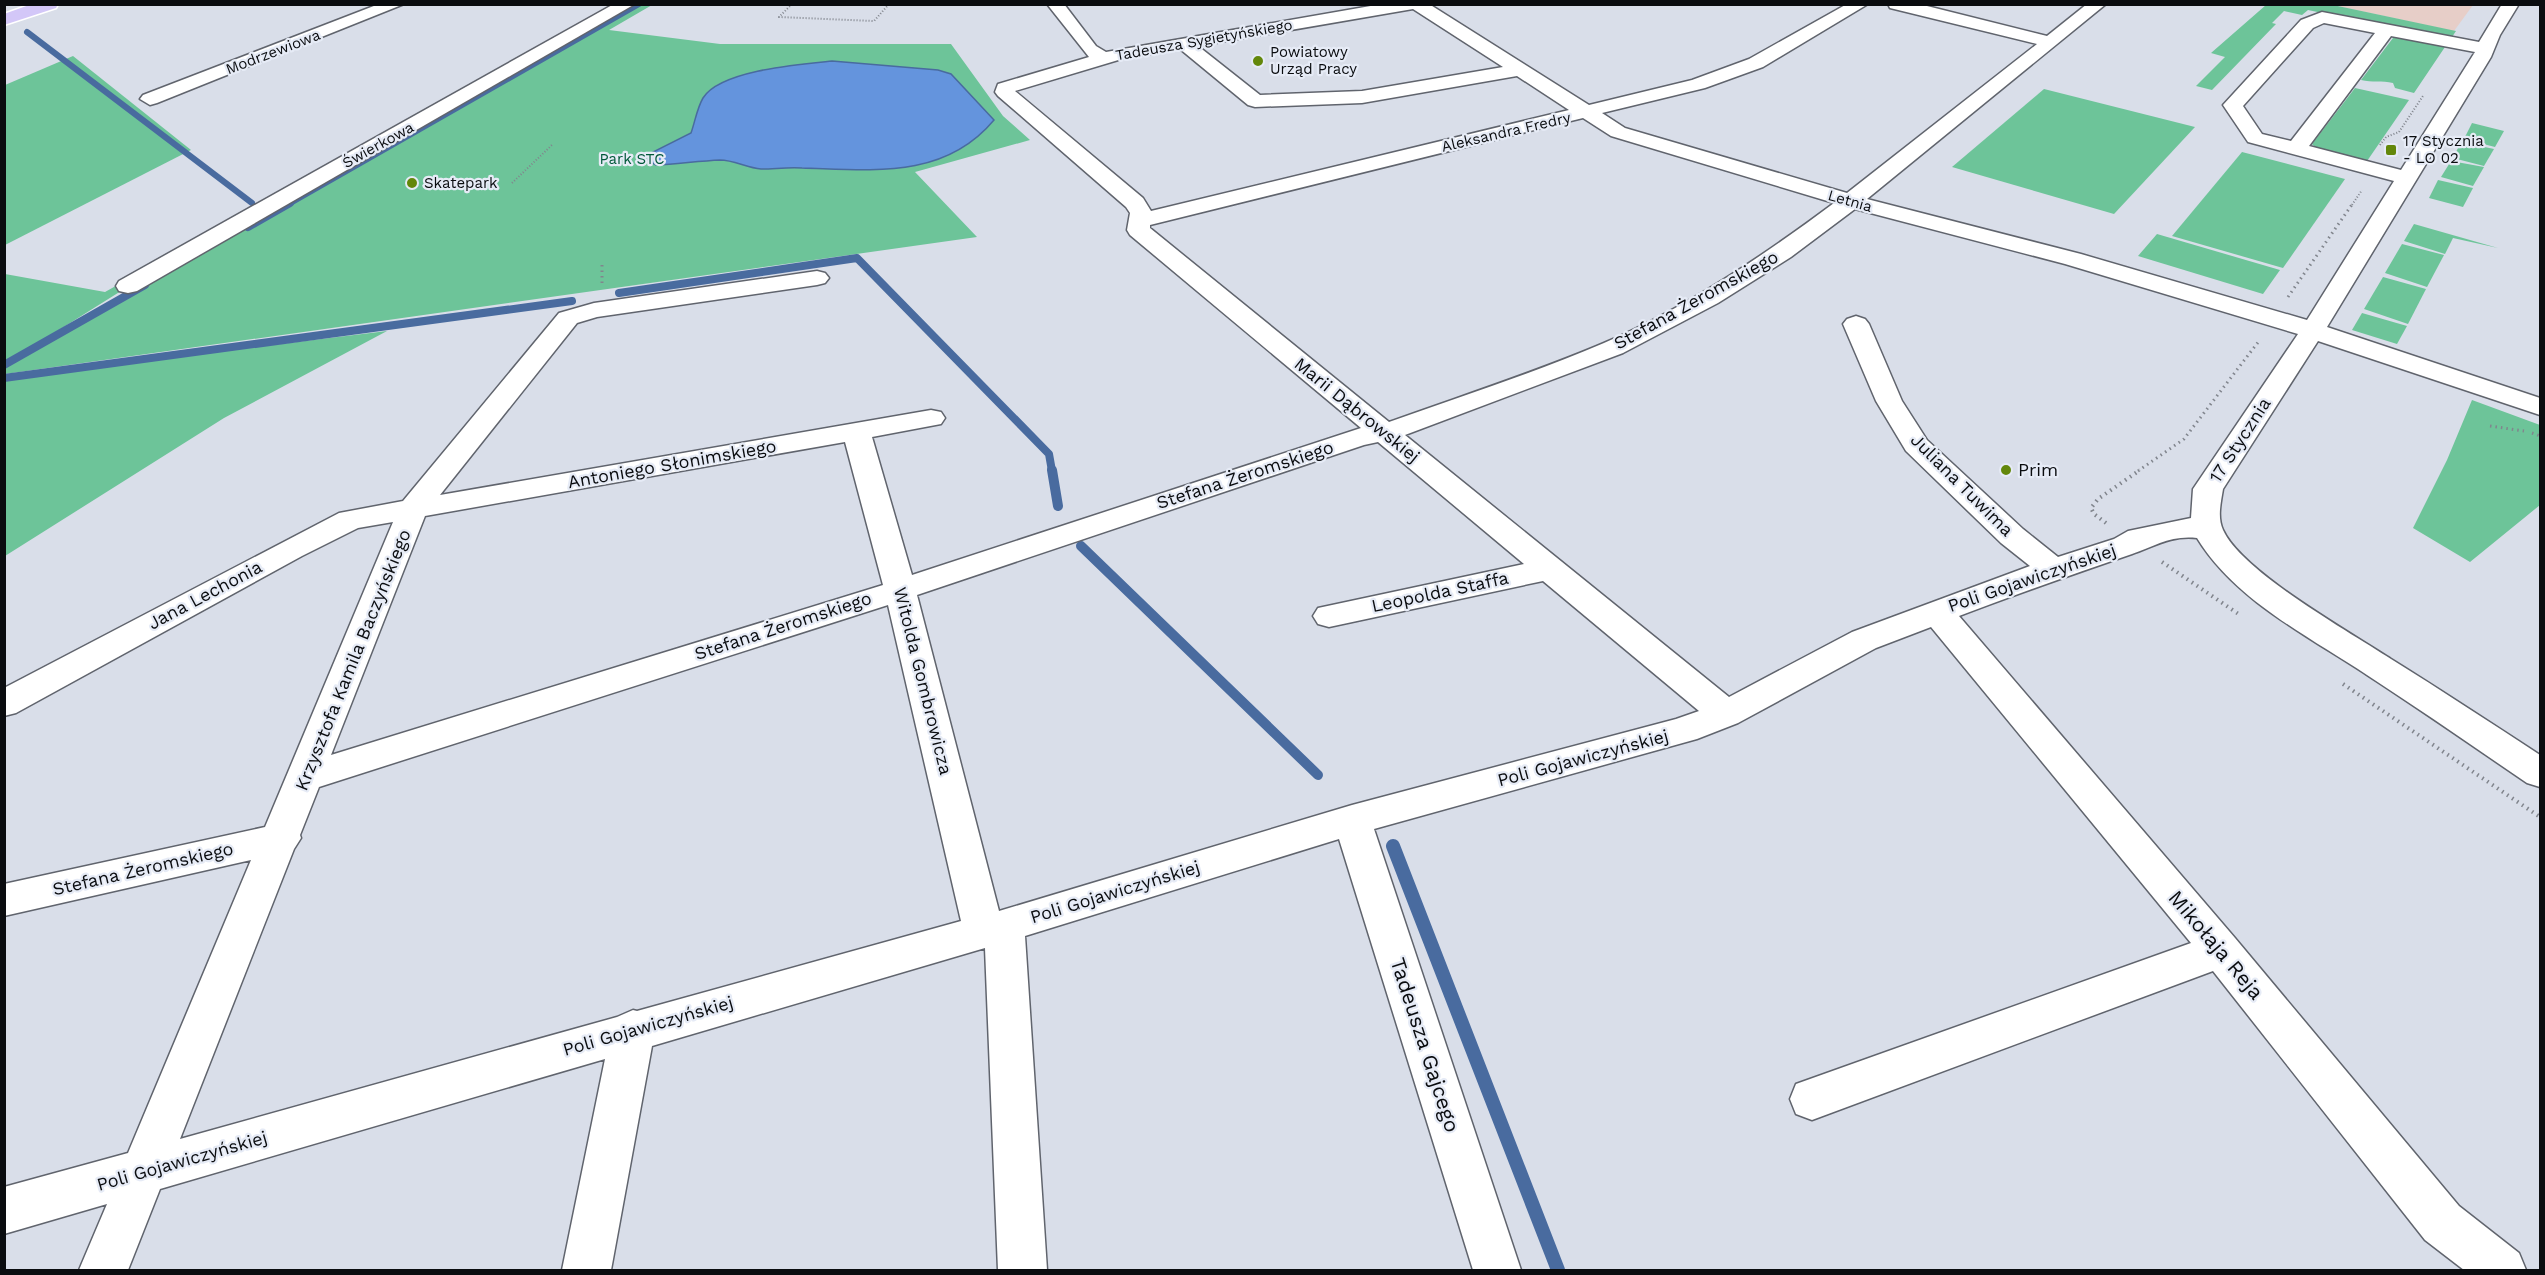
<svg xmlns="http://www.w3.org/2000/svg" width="2545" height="1275" viewBox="0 0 2545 1275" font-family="'Work Sans',sans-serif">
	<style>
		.commercial { fill: #e7cec8 }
		.green { fill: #6dc499 }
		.water { fill: #6494dd; stroke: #496b9f; stroke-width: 1.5 }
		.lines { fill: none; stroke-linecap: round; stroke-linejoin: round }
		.stream-far3 { stroke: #496b9f; stroke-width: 6 }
		.stream-far2 { stroke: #496b9f; stroke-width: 8 }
		.stream-far1 { stroke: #496b9f; stroke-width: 10 }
		.stream { stroke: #496b9f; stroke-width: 14 }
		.minor-casing { stroke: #60646d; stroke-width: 3 }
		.major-casing { stroke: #fff; stroke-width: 3 }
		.path-far2 { stroke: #81858d; stroke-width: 2; stroke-dasharray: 1 2; stroke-linecap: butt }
		.path-far1 { stroke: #81858d; stroke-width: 3; stroke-dasharray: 1.5 4; stroke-linecap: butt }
		.path { stroke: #81858d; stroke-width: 4; stroke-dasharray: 1.5 4.5; stroke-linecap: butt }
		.minor { fill: #fff; fill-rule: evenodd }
		.major { fill: #d3c7f8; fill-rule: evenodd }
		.poi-dot { fill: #63870a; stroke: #e6ebf6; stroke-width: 2 }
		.labels { text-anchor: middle; stroke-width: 4.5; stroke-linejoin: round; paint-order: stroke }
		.far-street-label { font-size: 15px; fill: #0a0c0f; stroke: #e6ebf6 }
		.far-poi-label { font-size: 15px; fill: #0a0c0f; stroke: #e6ebf6; text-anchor: start }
		.far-park-label { font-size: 15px; fill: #005839; stroke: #e6ebf6 }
		.street-label { font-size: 18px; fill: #0a0c0f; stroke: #e6ebf6 }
		.poi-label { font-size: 18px; fill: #0a0c0f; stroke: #e6ebf6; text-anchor: start }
		.near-street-label { font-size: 21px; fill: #0a0c0f; stroke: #e6ebf6 }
	</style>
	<rect width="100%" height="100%" fill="#d9dee9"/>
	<!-- commercial -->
	<path class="commercial" d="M2333,5H2473L2454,31Z"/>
	<!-- green -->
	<g class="green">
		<path d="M633,5H652L609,30L720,44H951L1003,116L1030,140L915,172L977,237L5,374V274L105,292L239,217L19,355Z"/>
		<path d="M2266,5H2333L2456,31L2450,40L2308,10L2302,15L2284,11L2272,23L2276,24L2212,90L2196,86L2225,57L2211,53Z"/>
		<path d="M2401,37L2447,44L2414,93L2395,88L2393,83C2382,80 2372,83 2361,80L2393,38Z"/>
		<path d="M73,56L191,150L5,245V85Z"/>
		<path d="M2355,88L2409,100L2365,164L2317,149L2312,144Z"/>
		<path d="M2044,89L2195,127L2114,214L1952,167Z"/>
		<path d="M2472,123L2504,131L2495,147L2464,139Z"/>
		<path d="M2461,142L2494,149L2484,166L2453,158Z"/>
		<path d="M2242,152L2345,179L2283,268L2172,236Z"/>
		<path d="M2451,161L2484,167L2473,186L2441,177Z"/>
		<path d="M2438,180L2473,188L2463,207L2429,198Z"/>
		<path d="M2414,224L2498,248L2453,238L2445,254L2404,241Z"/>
		<path d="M2157,234L2280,270L2263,294L2138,256Z"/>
		<path d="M2402,244L2444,255L2427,287L2385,273Z"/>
		<path d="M2383,277L2426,289L2408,324L2364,309Z"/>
		<path d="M2362,313L2407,326L2397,344L2352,330Z"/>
		<path d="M387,331L224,418L5,556V378Z"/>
		<path d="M2472,400L2540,425V505L2470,562L2413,528L2447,460Z"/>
	</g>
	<!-- water -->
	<path class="water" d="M832,61L938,70L951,74L994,120C944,180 871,170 802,168C788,167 774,169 761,169C747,168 734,160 720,160C699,161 677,164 656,165L647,160L653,152L691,133C695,122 697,108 703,98C720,70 802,64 832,61Z"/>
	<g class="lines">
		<!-- stream-far3 -->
		<g class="stream-far3">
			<path d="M27,32L252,203"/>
			<path d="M287,205L639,4"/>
		</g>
		<!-- stream-far2 -->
		<g class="stream-far2">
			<path d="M248,227L290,203"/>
			<path d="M619,293L857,258L1049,454L1052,471"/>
			<path d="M4,365L145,285"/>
			<path d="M4,378L572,301"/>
		</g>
		<!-- stream-far1 -->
		<g class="stream-far1">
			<path d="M1052,470L1058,506"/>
			<path d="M1081,546L1318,775"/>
		</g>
		<!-- stream -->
		<path class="stream" d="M1393,846L1558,1270"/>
		<!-- minor casing -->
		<g class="minor-casing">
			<g id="minor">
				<path d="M379,4H404L157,103L150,105L140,99L143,95Z"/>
				<path d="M614,4H635L137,291L128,293L119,291L116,286L119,281Z"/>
				<path d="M1047,4H1064L1096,46L1106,52L1382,4H1429L1589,105L1692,80L1749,59L1847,4H1868L1763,67L1705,88L1602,113L1625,128L1847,193L2037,44L1890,8L1888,4H1919L2047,36L2087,4H2106L1867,199L2081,254L2307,320L2394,181L2248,142L2223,105L2301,20L2322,12L2479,42L2502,4H2519L2500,35L2491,57L2327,327L2540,398V415L2318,341L2223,489C2221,502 2217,517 2223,530C2242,572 2350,632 2391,659C2441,690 2491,723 2540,755V787L2527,783C2474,747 2421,710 2367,675C2308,636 2235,600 2197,538C2171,535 2155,546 2132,554C2074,574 2016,594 1959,616L2235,938L2459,1206L2519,1253L2526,1270H2464L2425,1240L2213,971L1812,1120L1796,1114L1790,1099L1796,1084L2191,943L1931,627L1876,648L1738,723L1697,739L1374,829L1521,1270H1473L1339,839L1025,936L1047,1270H998L985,948L652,1046L611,1270H562L605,1059L160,1189L128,1270H79L107,1204L4,1234V1187L128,1153L251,860L4,916V884L265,827L393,522L358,528L302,556L16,713L4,716V688L339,513L403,501L559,313L594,303L817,271L825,273L829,278L825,283L817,285L597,317L577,323L440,495L931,410L941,412L945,418L941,424L872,437L912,575L1361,428L1130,235L1127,230L1130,213L1126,207L998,96L995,92L998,84L1089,57ZM1413,9L1503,67L1362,91L1260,95L1198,46ZM2324,23L2375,33L2291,141L2262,134L2243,106L2313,28ZM2391,36L2475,52L2401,170L2309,146ZM1180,49L1248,105L1255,107L1362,103L1517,76L1569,110L1151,211L1143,198L1015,91L1125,58ZM1583,118L1611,136L1834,203C1763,256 1686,308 1604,343C1534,373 1461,396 1389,422L1150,228V225ZM1855,209L2065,264L2298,334L2193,489L2191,518L2128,531L2114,539L2058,557L2023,529L1927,440L1902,401L1869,324L1865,319L1856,316L1847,319L1843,324L1876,401L1906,451L2001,543L2030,566L1852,632L1729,697L1405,435L1623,353L1718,303L1791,257ZM845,442L883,585L331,755L425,516ZM1378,442L1524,564L1318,608L1313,616L1318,624L1329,627L1543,581L1699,711L1676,719L1352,805L999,911L917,595L1364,445ZM888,605L961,921L637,1011L633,1010L617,1017L180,1139L294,849L301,838L300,835L319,787Z"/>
			</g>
		</g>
		<!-- major casing -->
		<g class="major-casing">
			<path id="major" d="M32,4H58L56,8L4,25V14Z"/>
		</g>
		<!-- path-far2 -->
		<g class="path-far2">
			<path d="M792,4L779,17L874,21L889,4"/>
			<path d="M2380,145L2386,137L2399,132L2423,96"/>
			<path d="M512,183L553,144"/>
			<path d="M2352,205L2362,190"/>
		</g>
		<!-- path-far1 -->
		<g class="path-far1">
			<path d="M602,265V285"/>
			<path d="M2288,297L2353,203"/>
			<path d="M2490,426L2524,431"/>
			<path d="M2532,433L2540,436"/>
			<path d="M2138,471L2184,439L2259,341"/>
		</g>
		<!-- path -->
		<g class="path">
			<path d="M2106,523L2094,514L2091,508L2098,499L2140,470"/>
			<path d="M2162,562L2240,615"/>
			<path d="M2343,684L2540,817"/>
		</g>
		<!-- minor -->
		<use href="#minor" class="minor"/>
		<!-- major -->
		<use href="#major" class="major"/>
	</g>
	<!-- markers -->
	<g class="poi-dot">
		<circle cx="1258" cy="61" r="6"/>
		<rect x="2385" y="144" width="12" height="12" rx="3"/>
		<circle cx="412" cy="183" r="6"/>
		<circle cx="2006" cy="470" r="6"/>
	</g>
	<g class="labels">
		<!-- far-street labels -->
		<g class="far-street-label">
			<text transform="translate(1204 40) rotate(-10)" y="5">Tadeusza Sygietyńskiego</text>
			<text transform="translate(273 52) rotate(-21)" y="5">Modrzewiowa</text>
			<text transform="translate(1506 132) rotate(-13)" y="5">Aleksandra Fredry</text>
			<text transform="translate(378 145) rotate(-29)" y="5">Świerkowa</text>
			<text transform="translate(1850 201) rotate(16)" y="5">Letnia</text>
		</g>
		<!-- far-poi labels -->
		<g class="far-poi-label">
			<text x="1270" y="57">Powiatowy<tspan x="1270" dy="17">Urząd Pracy</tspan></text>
			<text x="2403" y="146">17 Stycznia<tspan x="2403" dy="17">- LO 02</tspan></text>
			<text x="424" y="188">Skatepark</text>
		</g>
		<!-- far-park labels -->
		<g class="far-park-label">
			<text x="632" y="164">Park STC</text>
		</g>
		<!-- street labels -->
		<g class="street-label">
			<text transform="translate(1696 300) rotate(-29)" y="6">Stefana Żeromskiego</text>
			<text transform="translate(1357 410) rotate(39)" y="6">Marii Dąbrowskiej</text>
			<text transform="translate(2240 440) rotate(-57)" y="6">17 Stycznia</text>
			<text transform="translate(672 464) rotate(-10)" y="6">Antoniego Słonimskiego</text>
			<text transform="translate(1245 475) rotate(-18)" y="6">Stefana Żeromskiego</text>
			<text transform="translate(1962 485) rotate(45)" y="6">Juliana Tuwima</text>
			<text transform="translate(2032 578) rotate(-19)" y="6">Poli Gojawiczyńskiej</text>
			<text transform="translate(1440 592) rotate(-12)" y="6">Leopolda Staffa</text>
			<text transform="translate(205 595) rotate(-28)" y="6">Jana Lechonia</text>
			<text transform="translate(783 626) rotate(-18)" y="6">Stefana Żeromskiego</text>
			<text transform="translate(353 660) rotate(-68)" y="6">Krzysztofa Kamila Baczyńskiego</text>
			<text transform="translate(923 681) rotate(76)" y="6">Witolda Gombrowicza</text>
			<text transform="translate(1583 758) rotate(-15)" y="6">Poli Gojawiczyńskiej</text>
			<text transform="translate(143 869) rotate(-13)" y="6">Stefana Żeromskiego</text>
			<text transform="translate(1115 892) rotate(-17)" y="6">Poli Gojawiczyńskiej</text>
			<text transform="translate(648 1026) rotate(-16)" y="6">Poli Gojawiczyńskiej</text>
			<text transform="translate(182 1161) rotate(-16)" y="6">Poli Gojawiczyńskiej</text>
		</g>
		<!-- poi labels -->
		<g class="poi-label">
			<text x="2018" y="476">Prim</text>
		</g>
		<!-- near-street labels -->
		<g class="near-street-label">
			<text transform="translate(2216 945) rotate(50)" y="7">Mikołaja Reja</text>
			<text transform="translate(1425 1045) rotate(72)" y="7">Tadeusza Gajcego</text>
		</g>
	</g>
	<!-- border -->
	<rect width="2545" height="1275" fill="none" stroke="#0a0c0f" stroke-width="12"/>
</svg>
